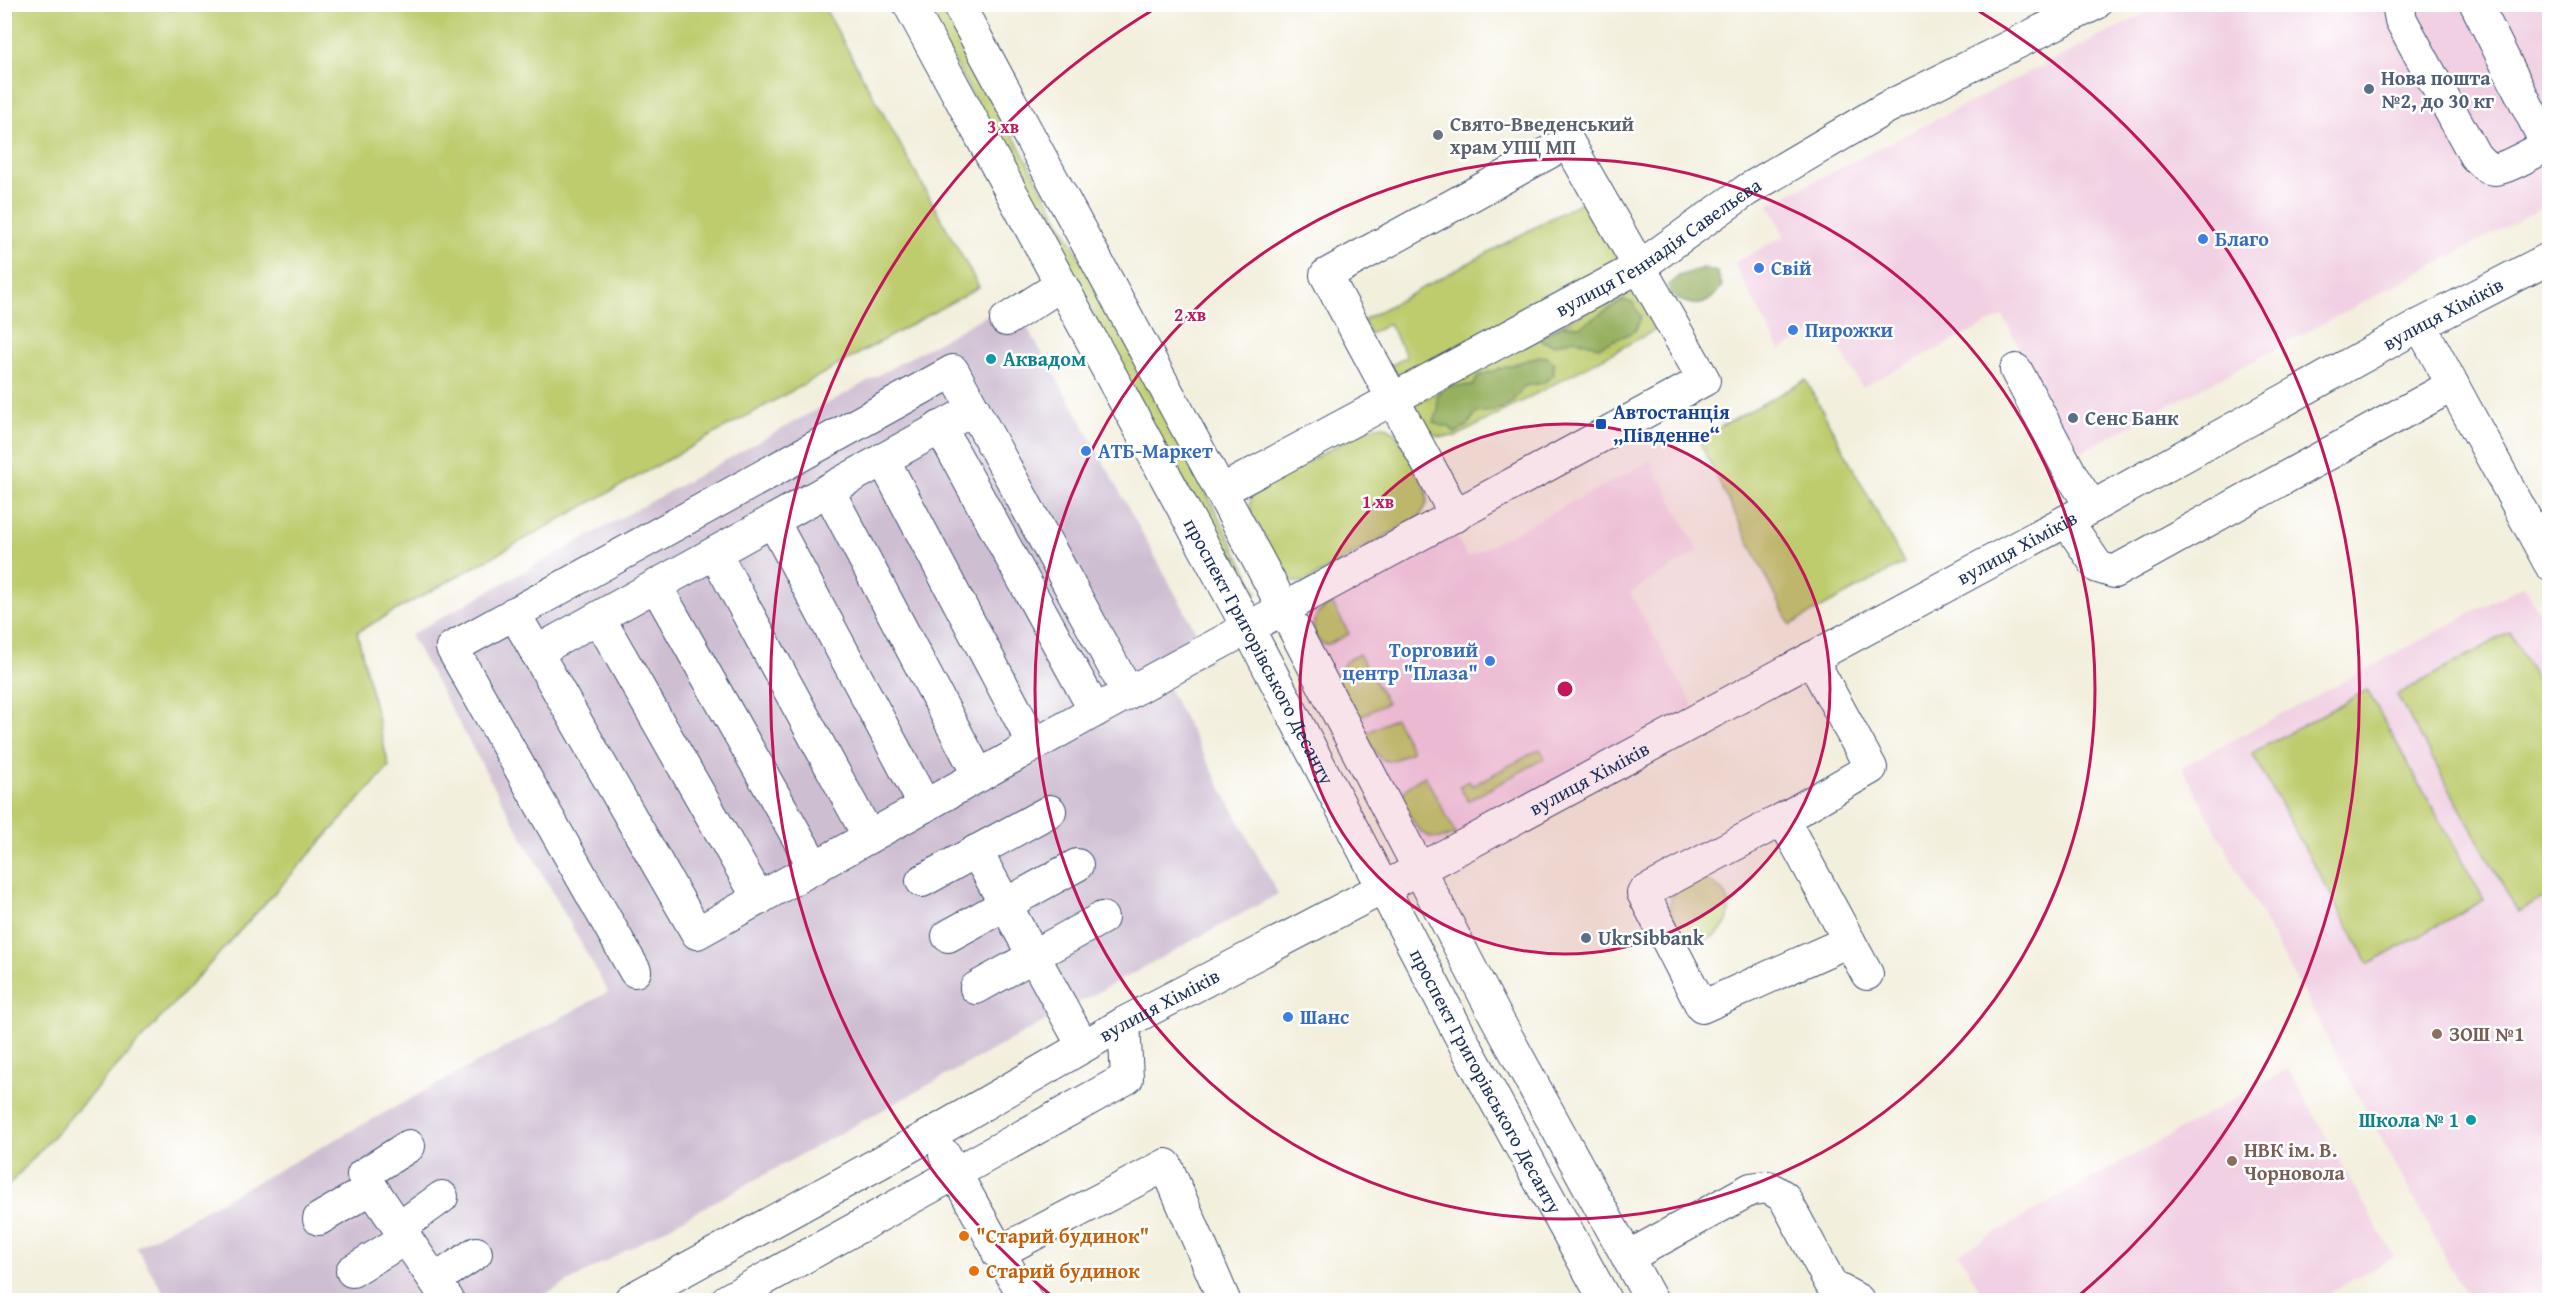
<svg xmlns="http://www.w3.org/2000/svg" width="2554" height="1305" viewBox="0 0 2554 1305" font-family="'Gentium Book Plus',serif">
	<style>
		.built { fill: #f1d0e3 }
		.industrial { fill: #cebed1 }
		.green { fill: #becc6e; stroke: #6c7e66; stroke-width: 1.5 }
		.forest { fill: #96b061; stroke: #587060; stroke-width: 1.5 }
		.lines { fill: none; stroke-linecap: round; stroke-linejoin: round }
		.minor-casing { stroke: #3b4c71; stroke-width: 34 }
		.minor { stroke: #fff; stroke-width: 32 }
		.ring { fill: none; stroke: #c2185b; stroke-width: 3 }
		.service-dot { fill: #5c6f8a; stroke: #fff; stroke-width: 2 }
		.worship-dot { fill: #6b7280; stroke: #fff; stroke-width: 2 }
		.shop-dot { fill: #3f7fe0; stroke: #fff; stroke-width: 2 }
		.culture-dot { fill: #0f9aa8; stroke: #fff; stroke-width: 2 }
		.transit-dot { fill: #1a4fb4; stroke: #fff; stroke-width: 2 }
		.education-dot { fill: #8d6e63; stroke: #fff; stroke-width: 2 }
		.food-dot { fill: #e8710a; stroke: #fff; stroke-width: 2 }
		.labels { text-anchor: middle; stroke-width: 5; stroke-linejoin: round; paint-order: stroke }
		.service-label { font-size: 20px; font-weight: bold; fill: #4e5e75; stroke: #fff; text-anchor: start }
		.worship-label { font-size: 20px; font-weight: bold; fill: #5b616d; stroke: #fff; text-anchor: start }
		.shop-label { font-size: 20px; font-weight: bold; fill: #366cbe; stroke: #fff; text-anchor: start }
		.street-label { font-size: 20px; fill: #1b2f5e; stroke: #fff }
		.culture-label { font-size: 20px; font-weight: bold; fill: #0d838f; stroke: #fff; text-anchor: start }
		.transit-label { font-size: 20px; font-weight: bold; fill: #164399; stroke: #fff; text-anchor: start }
		.education-label { font-size: 20px; font-weight: bold; fill: #785e54; stroke: #fff; text-anchor: start }
		.food-label { font-size: 20px; font-weight: bold; fill: #c56008; stroke: #fff; text-anchor: start }
		.centre { fill: #c2185b; stroke: #fff; stroke-width: 3 }
		.ring-label { font-size: 18px; text-anchor: middle; font-weight: bold; fill: #c2185b; stroke: #fff; stroke-width: 5; stroke-linejoin: round; paint-order: stroke }
	</style>
	<rect width="100%" height="100%" fill="#fff"/>
	<filter id="ink" filterUnits="userSpaceOnUse"><feTurbulence type="fractalNoise" baseFrequency=".0167" numOctaves="2"/><feDisplacementMap in="SourceGraphic" scale="12" xChannelSelector="R" yChannelSelector="G"/><feConvolveMatrix kernelMatrix="1 2 1 2 8 2 1 2 1" color-interpolation-filters="sRGB"/></filter>
	<filter id="wash" filterUnits="userSpaceOnUse"><feTurbulence type="fractalNoise" baseFrequency=".008" numOctaves="4" result="noise"/><feDisplacementMap in="SourceGraphic" scale="24" xChannelSelector="R" yChannelSelector="G"/><feGaussianBlur stdDeviation="1.35" result="paint"/><feColorMatrix in="noise" values="0 0 0 0 0 0 0 0 0 0 0 0 0 0 0 0 0 1.4 0 .05"/><feComposite in="paint" operator="in"/></filter>
	<g filter="url(#wash)">
		<rect width="100%" height="100%" fill="#f3efdd"/>
		<!-- built -->
		<g class="built">
			<path d="M2225,4L2549,5V204L2075,455L2003,316L1862,387L1827,325L1780,350L1734,263L1784,236L1769,204L2162,5H2217L2219,8Z"/>
			<path d="M1651,461L1698,551L1630,593L1694,707L1436,846L1417,843L1303,621L1307,608L1453,531L1468,557Z"/>
			<path d="M2524,585L2550,632L2549,1300H2468L2182,767Z"/>
			<path d="M2288,1069L2394,1257L2316,1300H1985L1959,1253Z"/>
		</g>
		<!-- industrial -->
		<path class="industrial" d="M1012,301L1074,408L1211,659L1166,684L1278,894L535,1300H168L136,1247L608,992L410,635Z"/>
		<!-- green -->
		<g class="green">
			<path d="M5,4L823,5L979,287L357,632L389,767L5,1189Z"/>
			<path d="M923,5H942L1175,432L1257,592L1251,596L1245,594Z"/>
			<path d="M1587,199L1617,255L1614,263L1397,378L1386,368L1407,357L1389,324L1370,334L1363,320Z"/>
			<path d="M1629,288H1635L1659,328L1457,436C1451,436 1443,438 1437,436C1426,433 1414,414 1415,404Z"/>
			<path d="M1806,380L1904,563L1790,625L1698,439Z"/>
			<path d="M1385,426L1396,433L1427,490V504L1420,516L1305,582H1293L1284,576L1251,515L1250,502L1255,491L1370,427Z"/>
			<path d="M1332,603L1349,634L1329,644H1323L1315,637C1310,619 1317,612 1332,603Z"/>
			<path d="M2510,632L2549,702V895L2518,912L2397,695Z"/>
			<path d="M1359,654L1387,703L1358,718L1337,679L1345,662Z"/>
			<path d="M2367,690L2484,900L2369,964L2252,753Z"/>
			<path d="M1395,718L1412,751C1382,768 1381,763 1365,734Z"/>
			<path d="M1540,749L1545,758L1468,801L1459,786L1469,781L1472,786Z"/>
			<path d="M1425,776L1456,834C1422,848 1415,825 1402,799C1403,787 1415,782 1425,776Z"/>
			<circle cx="1699" cy="910" r="30"/>
		</g>
		<!-- forest -->
		<g class="forest">
			<path d="M1703,268L1717,272L1722,285C1707,310 1693,308 1670,295L1668,285L1679,276Z"/>
			<path d="M1623,300L1633,303L1641,317L1635,331L1599,347L1574,339L1554,345L1542,341L1543,335L1563,325L1581,326Z"/>
			<path d="M1539,356L1547,357L1554,363L1553,375L1543,383L1524,386C1510,408 1501,411 1476,413L1467,426L1455,433L1448,426H1441L1434,422L1438,411L1437,397L1445,387L1474,385L1478,376Z"/>
		</g>
	</g>
	<g filter="url(#ink)">
		<g class="lines">
			<!-- minor casing -->
			<g class="minor-casing">
				<g id="minor">
					<path id="s1" d="M909,4L1248,628L1466,1047L1605,1300"/>
					<path d="M958,4L1264,571L1496,1017L1651,1300"/>
					<path d="M2398,4L2401,20L2475,156C2481,162 2486,169 2495,169C2506,169 2535,151 2547,146"/>
					<path d="M2476,4L2550,151"/>
					<path d="M1006,320L1061,285"/>
					<path d="M2420,325L2550,564"/>
					<path d="M2016,370L2073,478L2092,507"/>
					<path d="M940,427L1095,711"/>
					<path d="M883,459L1034,745"/>
					<path d="M828,490L979,776"/>
					<path id="s2" d="M1221,491L1639,267L1747,190L1886,108L2095,4"/>
					<path d="M773,521L925,806"/>
					<path d="M2067,521L2098,567L2114,572L2453,385"/>
					<path d="M715,553L869,837"/>
					<path d="M656,586L815,868"/>
					<path d="M514,613L697,933L1095,711L1704,380L1568,142L1326,275L1456,516"/>
					<path d="M599,618L759,899"/>
					<path d="M536,652L974,409"/>
					<path d="M1811,658L1871,768L1783,819L1867,974"/>
					<path d="M1783,819L1643,893L1702,1007L1849,941"/>
					<path d="M976,851L1083,1046"/>
					<path d="M922,881L1050,811"/>
					<path d="M948,936L1077,865"/>
					<path d="M635,971L452,648L953,371L1128,693"/>
					<path d="M976,988L1102,918"/>
					<path d="M409,1146L363,1175L448,1300"/>
					<path d="M945,1155L1026,1300"/>
					<path d="M319,1219L372,1188"/>
					<path d="M399,1228L442,1197"/>
					<path d="M998,1253L1166,1165L1224,1300"/>
					<path d="M1628,1257L1751,1189L1768,1187L1784,1197L1832,1286L1858,1300"/>
					<path d="M352,1271L406,1238"/>
					<path d="M435,1280L476,1253"/>
					<path id="s3" d="M630,1300L932,1134L1124,1023L1471,842L2092,507L2420,325L2550,258"/>
					<path d="M727,1300L1127,1078L1124,1023"/>
				</g>
			</g>
			<!-- minor -->
			<use href="#minor" class="minor"/>
		</g>
	</g>
	<!-- distance rings -->
	<circle cx="1565" cy="689" r="265" fill="#c2185b" fill-opacity=".12"/>
	<g class="ring">
		<circle cx="1565" cy="689" r="265"/>
		<circle cx="1565" cy="689" r="530"/>
		<path d="M1054 1298A795 795 0 0 1 1156 8M1974 8A795 795 0 0 1 2076 1298"/>
	</g>
	<!-- markers -->
	<g class="service-dot">
		<circle cx="2369" cy="89" r="6"/>
		<circle cx="2073" cy="418" r="6"/>
		<circle cx="1586" cy="938" r="6"/>
	</g>
	<circle class="worship-dot" cx="1438" cy="135" r="6"/>
	<g class="shop-dot">
		<circle cx="2203" cy="239" r="6"/>
		<circle cx="1759" cy="268" r="6"/>
		<circle cx="1793" cy="330" r="6"/>
		<circle cx="1086" cy="451" r="6"/>
		<circle cx="1490" cy="661" r="6"/>
		<circle cx="1288" cy="1017" r="6"/>
	</g>
	<g class="culture-dot">
		<circle cx="991" cy="359" r="6"/>
		<circle cx="2471" cy="1120" r="6"/>
	</g>
	<rect class="transit-dot" x="1595" y="418" width="12" height="12" rx="3"/>
	<g class="education-dot">
		<circle cx="2437" cy="1034" r="6"/>
		<circle cx="2232" cy="1161" r="6"/>
	</g>
	<g class="food-dot">
		<circle cx="964" cy="1236" r="6"/>
		<circle cx="974" cy="1271" r="6"/>
	</g>
	<g class="labels">
		<!-- service labels -->
		<g class="service-label">
			<text x="2381" y="85">Нова пошта<tspan x="2381" dy="23">№2, до 30 кг</tspan></text>
			<text x="2085" y="425">Сенс Банк</text>
			<text x="1598" y="945">UkrSibbank</text>
		</g>
		<!-- worship labels -->
		<g class="worship-label">
			<text x="1450" y="131">Свято-Введенський<tspan x="1450" dy="23">храм УПЦ МП</tspan></text>
		</g>
		<!-- shop labels -->
		<g class="shop-label">
			<text x="2215" y="246">Благо</text>
			<text x="1771" y="275">Свій</text>
			<text x="1805" y="337">Пирожки</text>
			<text x="1098" y="458">АТБ-Маркет</text>
			<text x="1478" y="657" text-anchor="end">Торговий<tspan x="1478" dy="23">центр "Плаза"</tspan></text>
			<text x="1300" y="1024">Шанс</text>
		</g>
		<!-- street labels -->
		<g class="street-label">
			<text dy="7" stroke="none"><textPath href="#s2" startOffset="501">вулиця Геннадія Савельєва</textPath></text>
			<text dy="7" stroke="none"><textPath href="#s3" startOffset="2064">вулиця Хіміків</textPath></text>
			<text dy="7" stroke="none"><textPath href="#s3" startOffset="1578">вулиця Хіміків</textPath></text>
			<text dy="7" stroke="none"><textPath href="#s1" startOffset="736">проспект Григорівського Десанту</textPath></text>
			<text dy="7" stroke="none"><textPath href="#s3" startOffset="1092">вулиця Хіміків</textPath></text>
			<text dy="7" stroke="none"><textPath href="#s3" startOffset="606">вулиця Хіміків</textPath></text>
			<text dy="7" stroke="none"><textPath href="#s1" startOffset="1222">проспект Григорівського Десанту</textPath></text>
		</g>
		<!-- culture labels -->
		<g class="culture-label">
			<text x="1003" y="366">Аквадом</text>
			<text x="2459" y="1127" text-anchor="end">Школа № 1</text>
		</g>
		<!-- transit labels -->
		<g class="transit-label">
			<text x="1613" y="419">Автостанція<tspan x="1613" dy="23">„Південне“</tspan></text>
		</g>
		<!-- education labels -->
		<g class="education-label">
			<text x="2449" y="1041">ЗОШ №1</text>
			<text x="2244" y="1157">НВК ім. В.<tspan x="2244" dy="23">Чорновола</tspan></text>
		</g>
		<!-- food labels -->
		<g class="food-label">
			<text x="976" y="1243">"Старий будинок"</text>
			<text x="986" y="1278">Старий будинок</text>
		</g>
	</g>
	<circle cx="1565" cy="689" r="9" class="centre"/>
	<g class="ring-label">
		<text x="1003" y="133">3 хв</text>
		<text x="1190" y="321">2 хв</text>
		<text x="1378" y="508">1 хв</text>
	</g>
	<!-- margin -->
	<rect width="2554" height="1305" fill="none" stroke="#fff" stroke-width="24"/>
</svg>
